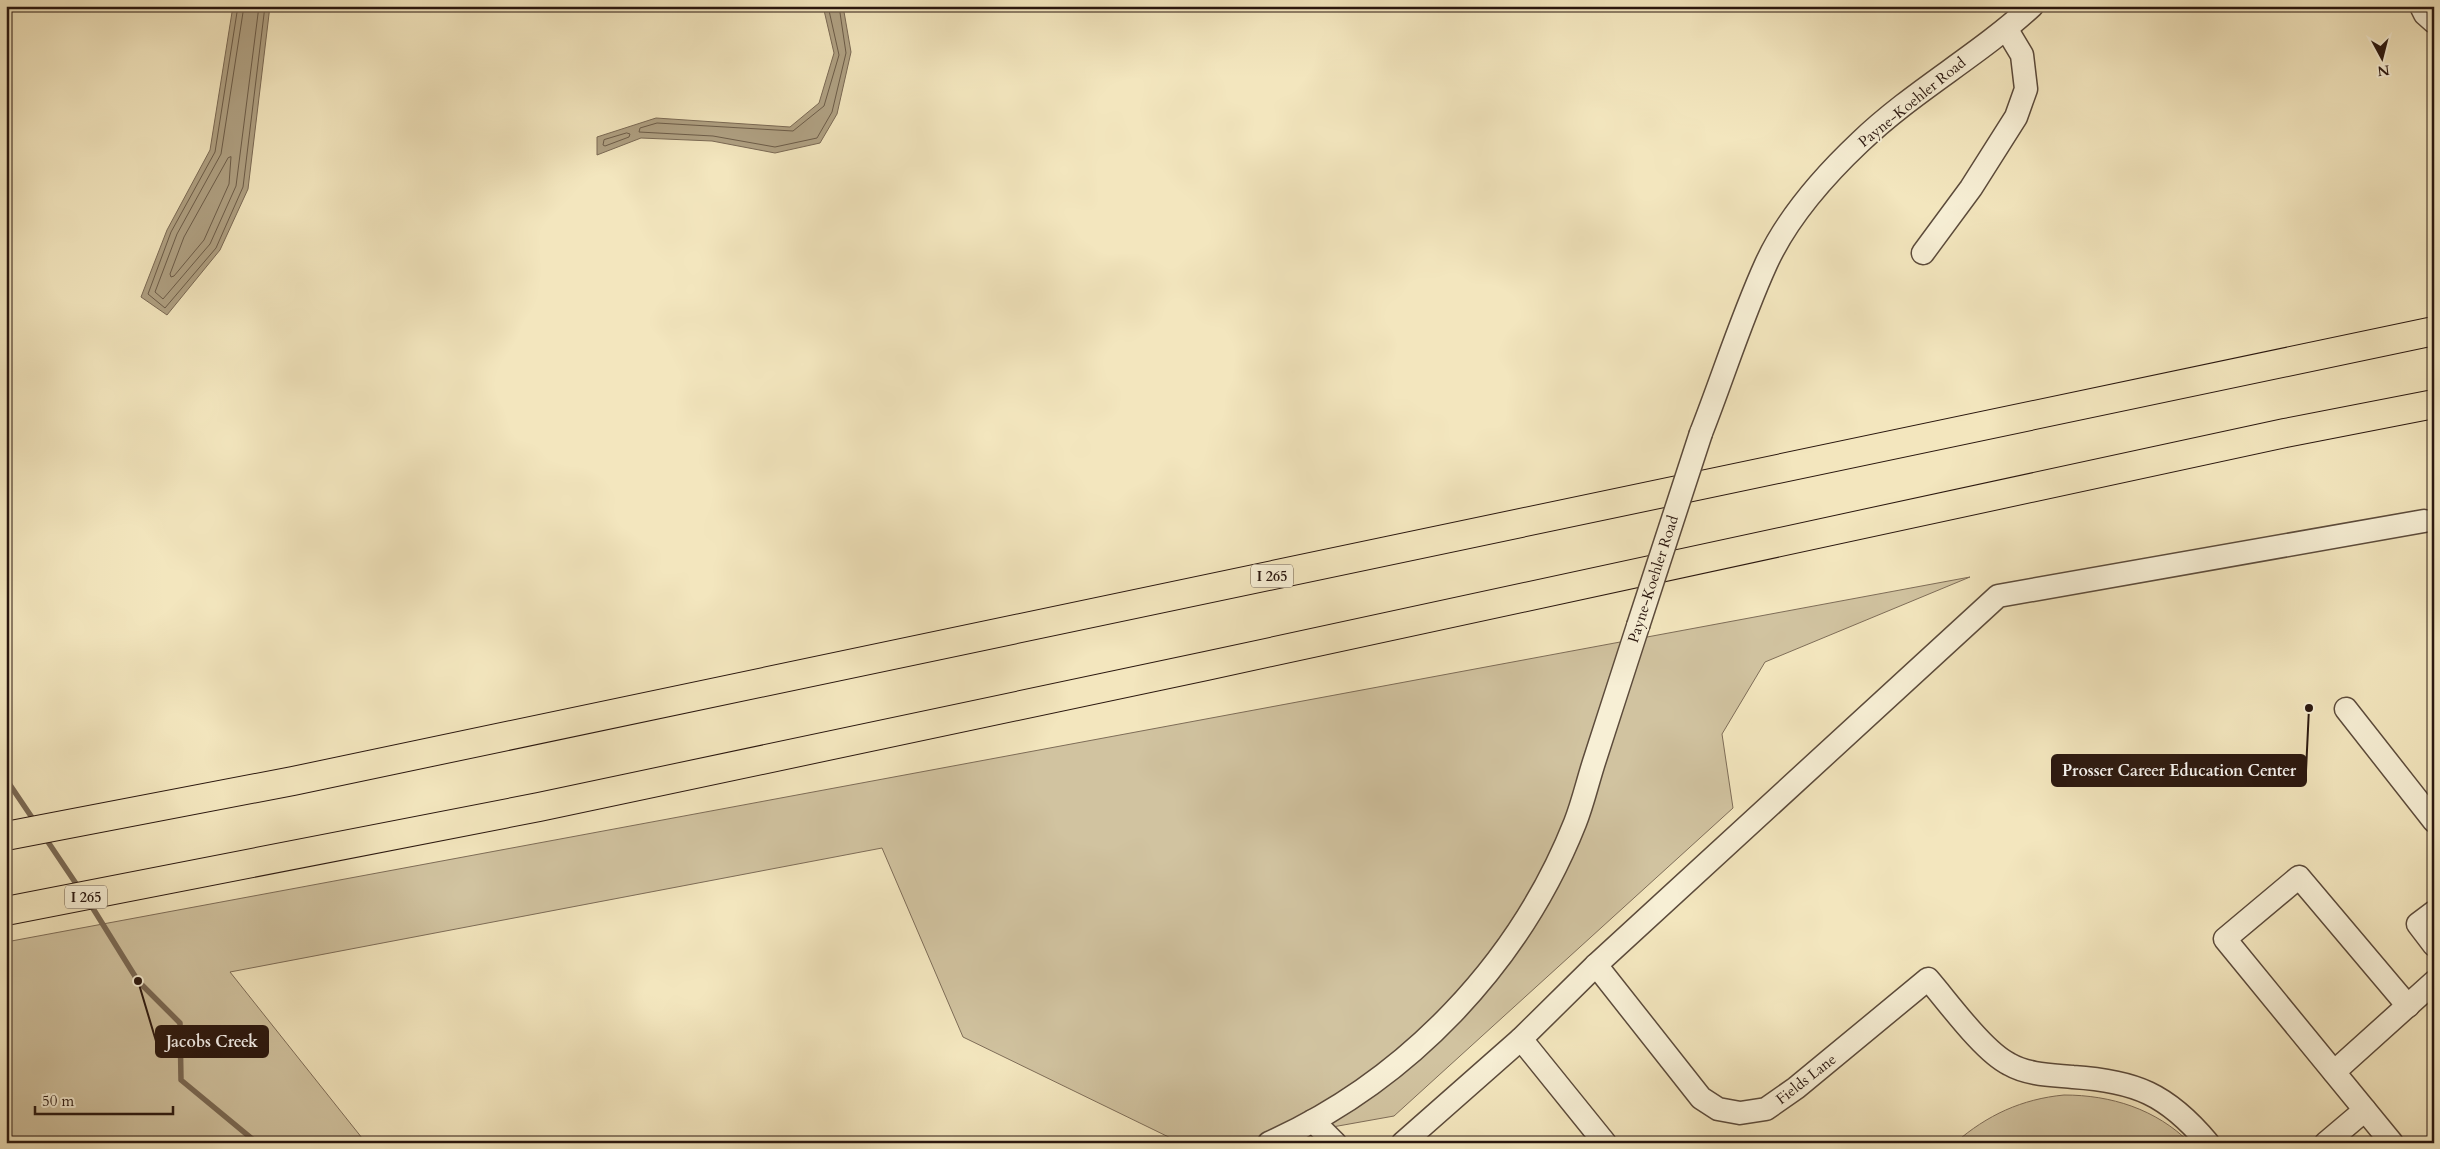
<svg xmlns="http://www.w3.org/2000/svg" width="2440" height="1149" viewBox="0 0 2440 1149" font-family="Cardo,serif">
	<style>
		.green { fill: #d1c3a0; stroke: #7e6d58 }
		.water { fill: #afa082; stroke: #7a6954 }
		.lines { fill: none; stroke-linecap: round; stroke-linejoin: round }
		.shore { stroke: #6c5c48; stroke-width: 1 }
		.stream { stroke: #7a6954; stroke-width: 5.5 }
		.minor-casing { stroke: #5c4b3b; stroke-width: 25 }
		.highway-casing { stroke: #2a170f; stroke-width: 30 }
		.minor { stroke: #f7efd5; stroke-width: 22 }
		.highway { stroke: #f3e6be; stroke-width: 28 }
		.minor-bridge-casing { stroke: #5c4b3b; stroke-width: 25; stroke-linecap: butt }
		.minor-bridge { stroke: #f7efd5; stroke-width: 22 }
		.labels { text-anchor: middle; stroke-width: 4; stroke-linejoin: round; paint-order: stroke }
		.shield { fill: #f7efd5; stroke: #68584a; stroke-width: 1 }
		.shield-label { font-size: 14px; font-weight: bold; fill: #2a170f }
		.street-label { font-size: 15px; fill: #2a170f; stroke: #f7efd5 }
		.leader { fill: none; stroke: #2a170f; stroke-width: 2 }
		.callout-dot { fill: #2a170f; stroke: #f7efd5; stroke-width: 2 }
		.callout { fill: #2a170f; stroke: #2a170f; stroke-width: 2 }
		.callout-label { font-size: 16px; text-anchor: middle; font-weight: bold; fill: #fff }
	</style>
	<rect width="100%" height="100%" fill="#f3e6be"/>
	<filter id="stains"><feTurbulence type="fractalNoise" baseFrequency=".004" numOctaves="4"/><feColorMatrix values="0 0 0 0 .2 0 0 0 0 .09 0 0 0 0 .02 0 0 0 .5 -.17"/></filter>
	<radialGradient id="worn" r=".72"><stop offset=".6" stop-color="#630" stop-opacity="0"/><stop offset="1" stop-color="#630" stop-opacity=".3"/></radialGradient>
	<!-- green -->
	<g class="green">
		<path d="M1970,577L1765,662L1722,734L1733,808L1394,1116L1243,1143H1181L963,1037L882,848L230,972L366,1143H6V942Z"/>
		<path d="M2064,1095C2111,1095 2156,1109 2190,1143H1955C1987,1115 2022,1099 2064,1095Z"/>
	</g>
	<!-- water -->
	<g class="water">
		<path d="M233,6H270L248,189L220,250L167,315L141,297L167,230L210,150Z"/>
		<path d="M823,6H843L851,52L837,114L820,143L775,153L712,141L641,138L597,155V137L656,118L790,127L819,103L834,53Z"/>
	</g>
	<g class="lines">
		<!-- shore -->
		<g class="shore">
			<path d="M238,6L215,152L171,232L148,294L165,308L216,248L243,187L265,6"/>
			<path d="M244,6L221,154L177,234L155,292L163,299L210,244L236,186L259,6"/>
			<path d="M828,6L839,55L824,106L793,131L657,123L640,128L639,132L713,136L775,147L817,138L832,112L846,53L839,6"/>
			<path d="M627,133L630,134L629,137L605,146L603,145L604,140Z"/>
			<path d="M231,157L229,184L204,240L174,276L171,277L170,274L184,237L228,158Z"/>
		</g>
		<!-- stream -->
		<g class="stream">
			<path d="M6,779L35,822"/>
			<path d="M44,836L79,888"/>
			<path d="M89,902L138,981L180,1023L181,1080L257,1143"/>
		</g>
		<!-- minor casing -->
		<g class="minor-casing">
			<g id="minor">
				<path d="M2421,6L2425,14L2434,22"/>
				<path d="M1923,253L1971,188L2016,117L2026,89L2022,55L2007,30"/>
				<path d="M1701,433C1723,377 1741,319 1766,264C1787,218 1824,176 1860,142C1913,91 1978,56 2032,6"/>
				<path d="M2346,709L2434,821"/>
				<path d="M2434,912L2418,924L2434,945"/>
				<path d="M1596,965L1701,1098L1718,1109L1740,1113L1766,1109L1796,1088L1928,979C1948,1002 1983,1051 2009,1064C2028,1075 2052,1075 2073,1077C2135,1081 2167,1094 2208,1143"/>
				<path d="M1521,1039L1605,1143"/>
				<path d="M2334,1072L2434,982"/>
				<path d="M1313,1121L1335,1143"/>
				<path d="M1269,1143C1407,1081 1519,964 1575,823C1583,803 1588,780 1595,759C1609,715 1624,670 1638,626"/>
				<path d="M1403,1143L1521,1039L1596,965L1998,596L2424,521"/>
				<path d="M2326,1143L2365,1110"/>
				<path d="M2392,1143L2225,939L2299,877L2408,1006"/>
			</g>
		</g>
		<!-- highway casing -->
		<g class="highway-casing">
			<g id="highway">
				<path d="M6,836L293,781L2434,331"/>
				<path d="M6,911L539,807L1206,666L2285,433L2434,404"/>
			</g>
		</g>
		<!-- minor -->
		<use href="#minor" class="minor"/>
		<!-- highway -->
		<use href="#highway" class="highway"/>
		<!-- minor-bridge casing -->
		<g class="minor-bridge-casing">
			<path id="minor-bridge" d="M1638,626L1701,433"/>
		</g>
		<!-- minor-bridge -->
		<use href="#minor-bridge" class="minor-bridge"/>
	</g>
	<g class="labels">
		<!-- shield labels -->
		<g class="shield">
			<rect x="1251" y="564.5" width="42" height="23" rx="4"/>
			<rect x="65" y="885.5" width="42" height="23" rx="4"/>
		</g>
		<g class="shield-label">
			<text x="1272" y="581">I 265</text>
			<text x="86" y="902">I 265</text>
		</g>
		<!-- street labels -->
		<g class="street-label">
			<text transform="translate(1912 102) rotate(-39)" y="5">Payne-Koehler Road</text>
			<text transform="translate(1653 579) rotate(-72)" y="5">Payne-Koehler Road</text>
			<text transform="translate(1806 1079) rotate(-38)" y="5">Fields Lane</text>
		</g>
	</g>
	<!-- callouts -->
	<path class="leader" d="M2309 708L2306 771M138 981L156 1041"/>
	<g class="callout-dot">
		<circle cx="2309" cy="708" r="5"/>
		<circle cx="138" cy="981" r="5"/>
	</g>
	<g class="callout">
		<rect x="2052" y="755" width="254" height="31" rx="5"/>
		<rect x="156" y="1026" width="112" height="31" rx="5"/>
	</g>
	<g class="callout-label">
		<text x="2179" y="776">Prosser Career Education Center</text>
		<text x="212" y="1047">Jacobs Creek</text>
	</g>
	<!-- margin -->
	<rect width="2440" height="1149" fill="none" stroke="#f3e6be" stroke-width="25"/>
	<rect x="8" y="8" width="2425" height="1134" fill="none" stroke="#2a170f" stroke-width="2.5"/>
	<rect x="12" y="12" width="2415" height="1124" fill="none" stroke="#2a170f"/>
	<!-- north arrow -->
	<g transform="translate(2382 58) rotate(173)" stroke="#f7efd5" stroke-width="4" paint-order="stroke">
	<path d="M0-4L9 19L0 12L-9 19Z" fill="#2a170f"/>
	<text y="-8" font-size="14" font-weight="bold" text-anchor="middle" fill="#2a170f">N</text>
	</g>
	<!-- scale -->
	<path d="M35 1106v8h138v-8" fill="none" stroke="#2a170f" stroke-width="2.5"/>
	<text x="42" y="1106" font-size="15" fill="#2a170f" stroke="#f7efd5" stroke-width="4" paint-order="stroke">50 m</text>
	<rect width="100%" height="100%" filter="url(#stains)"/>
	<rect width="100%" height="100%" fill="url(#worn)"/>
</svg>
